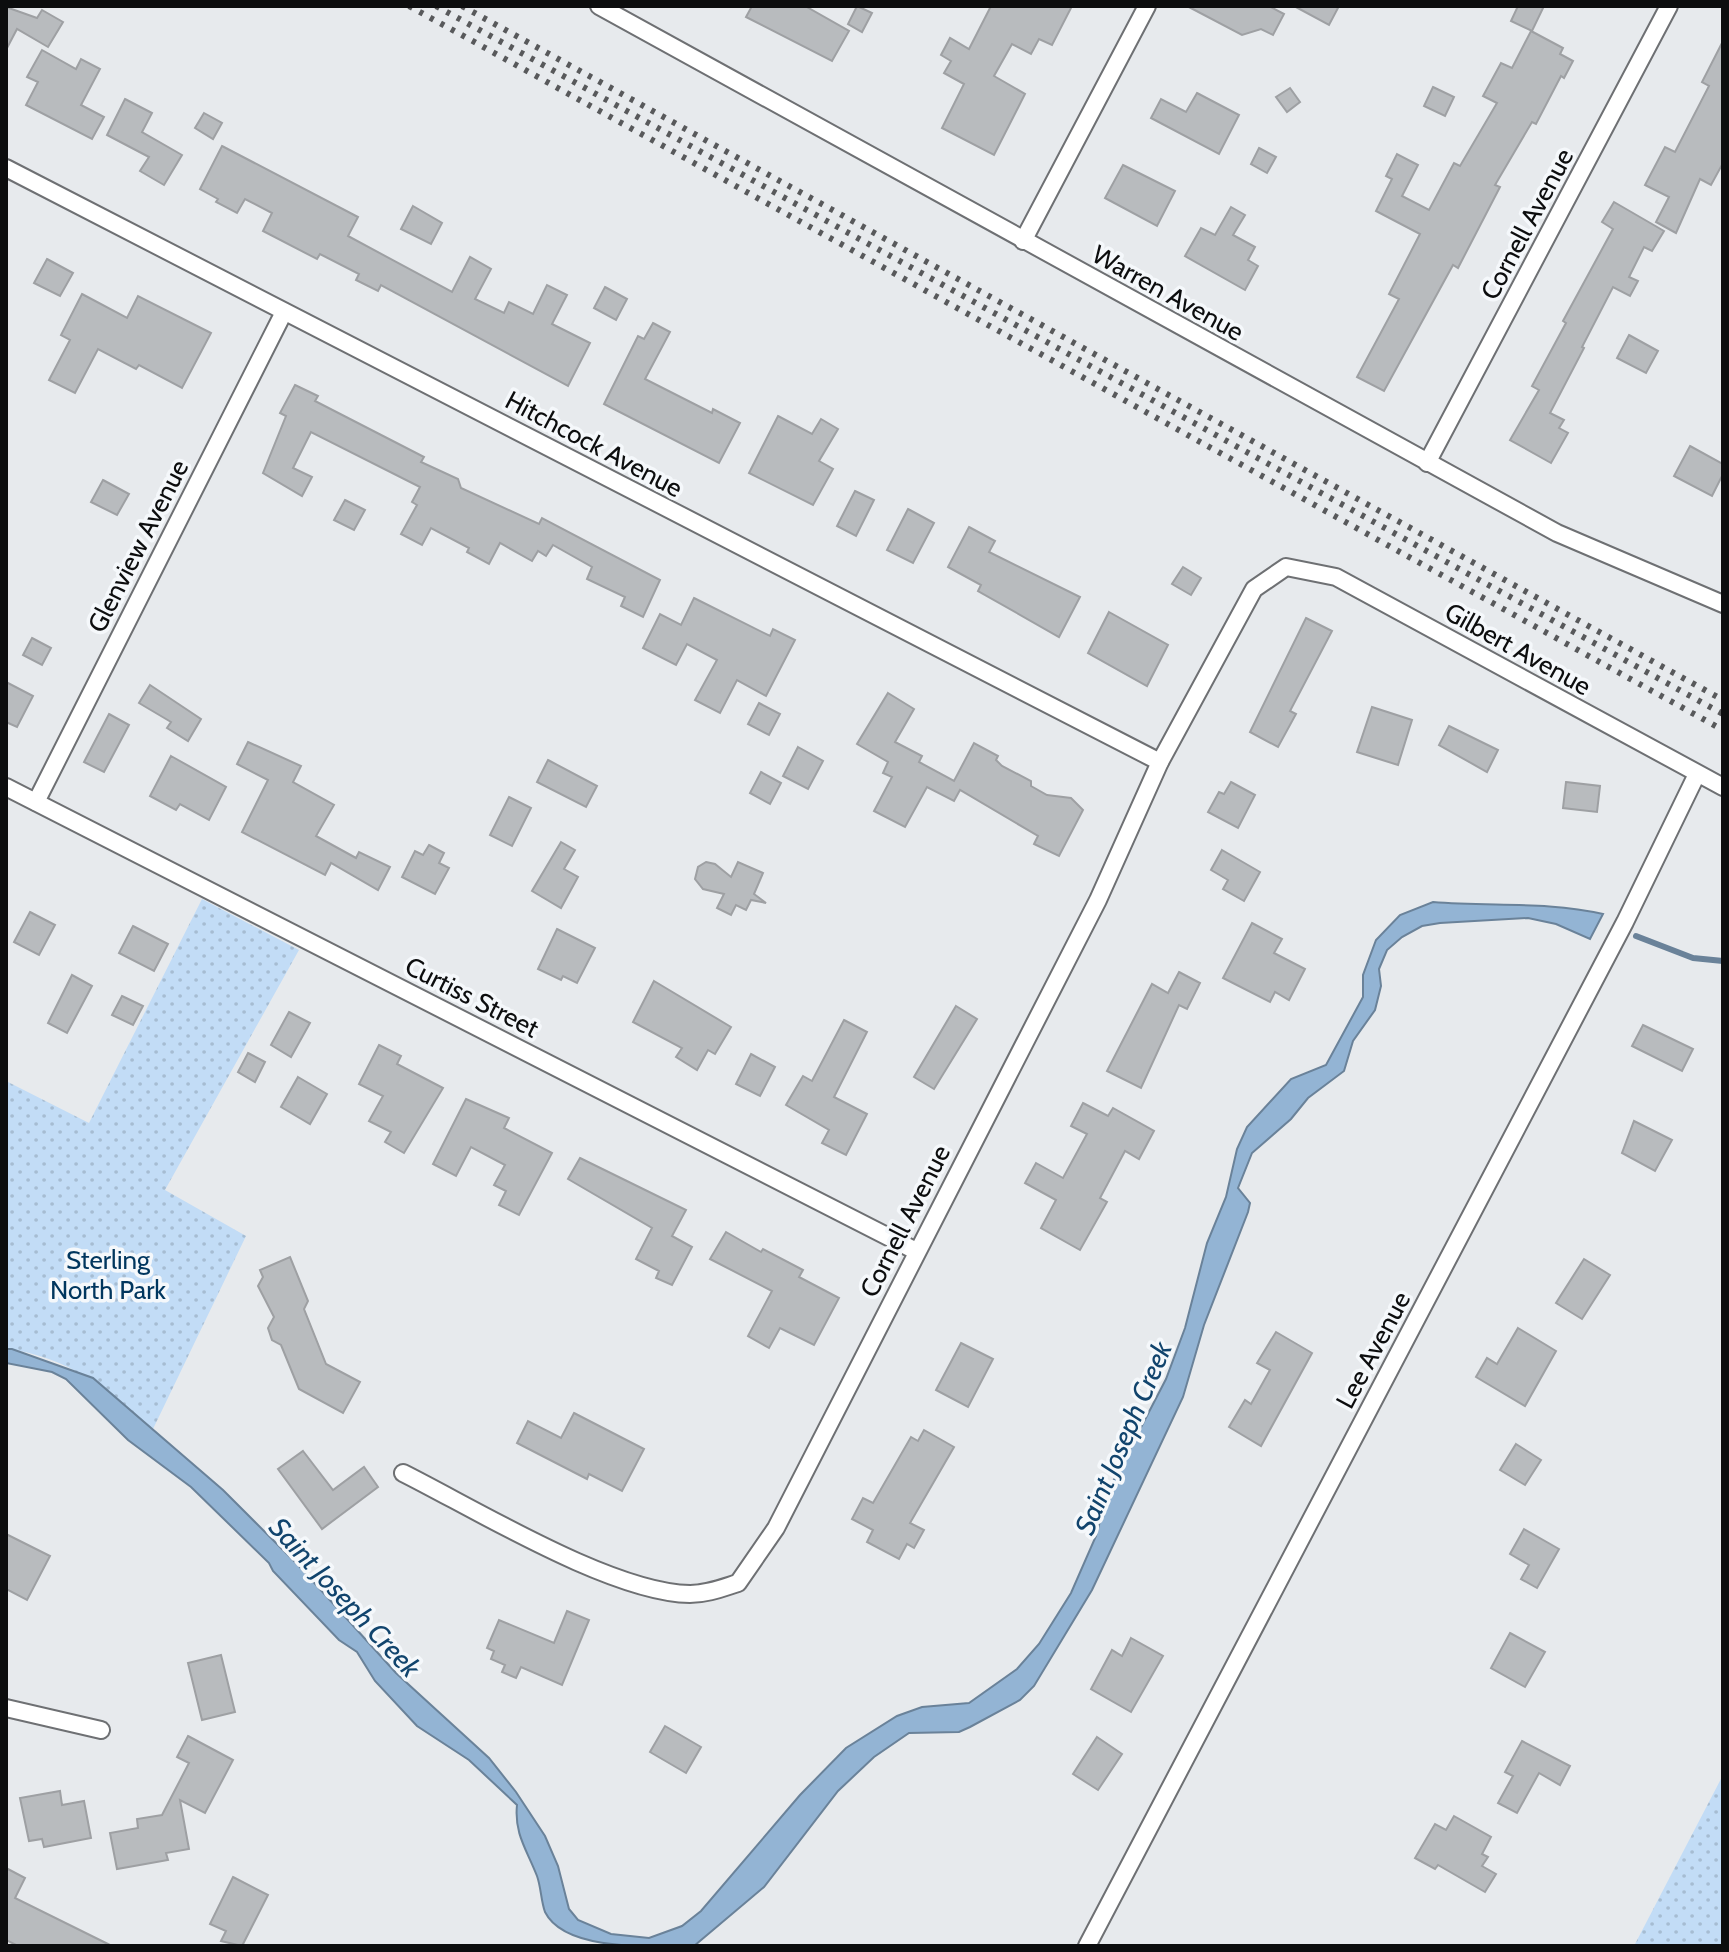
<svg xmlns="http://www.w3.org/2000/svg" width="1729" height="1952" viewBox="0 0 1729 1952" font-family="Cabin,sans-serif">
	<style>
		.park { fill: url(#park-dots) }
		.water { fill: #93b4d4; stroke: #6a8299; stroke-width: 2 }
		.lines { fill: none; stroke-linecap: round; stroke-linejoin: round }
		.stream { stroke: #6a8299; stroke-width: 6 }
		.building { fill: #b8bbbe; stroke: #9ea0a3; stroke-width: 2 }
		.minor-casing { stroke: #6e7073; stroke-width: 20 }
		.minor { stroke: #fff; stroke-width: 16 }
		.rail { stroke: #58595b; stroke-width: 6; stroke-dasharray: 4 8; stroke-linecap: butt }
		.labels { text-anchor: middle; stroke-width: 7; stroke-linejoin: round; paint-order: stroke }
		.street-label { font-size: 26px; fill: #0c0d0e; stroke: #f5f8fb }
		.park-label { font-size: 26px; fill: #00365e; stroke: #f5f8fb }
		.water-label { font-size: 28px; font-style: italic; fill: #11446d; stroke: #f5f8fb }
	</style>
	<defs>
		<pattern id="park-dots" width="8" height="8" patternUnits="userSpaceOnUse" patternTransform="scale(2)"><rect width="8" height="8" fill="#c2dcf6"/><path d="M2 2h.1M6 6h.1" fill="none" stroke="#a6bcd2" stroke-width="1.8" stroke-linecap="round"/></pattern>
	</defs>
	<rect width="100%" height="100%" fill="#e7eaed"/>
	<!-- park -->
	<g class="park">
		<path d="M202,899L299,950L165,1190L246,1236L153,1429C108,1390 68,1356 6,1349V1081L89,1123Z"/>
		<path d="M1723,1775V1946H1634Z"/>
	</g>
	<!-- water -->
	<path class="water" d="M1433,902C1490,907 1547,901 1603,914L1590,939L1556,924L1528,918L1440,923L1422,926L1402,937L1387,950L1379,969L1381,986L1375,1010L1353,1041L1344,1071L1308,1098L1291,1119L1252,1153L1238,1188L1250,1203L1248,1212L1204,1325L1183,1397L1092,1590L1034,1686L1020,1700L970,1727L959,1732L909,1733L874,1757L838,1791L764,1887L694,1946C652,1946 565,1952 545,1912C541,1901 541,1887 537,1876C527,1850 514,1834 517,1805L469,1760L417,1726L375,1681L357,1652L339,1640L273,1571L269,1563L191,1487L128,1440L66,1379L52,1372L6,1363V1349H12L93,1378L223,1490L299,1566L396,1673L489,1758L516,1792L545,1836L558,1866L569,1909L578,1920L611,1934L649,1938L682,1926L701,1911L800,1795L846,1748L897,1716L922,1707L969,1703L1017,1669L1039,1644L1071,1593L1096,1536L1108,1491L1166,1379L1185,1328L1207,1243L1226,1197L1237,1149L1247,1127L1291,1079L1326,1065L1363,997V975L1376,940L1400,915Z"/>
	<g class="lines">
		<!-- stream -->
		<path class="stream" d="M1636,936L1693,958L1723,961"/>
	</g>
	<!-- building -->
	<g class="building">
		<path d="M752,6H805L849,31L832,61L746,17Z"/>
		<path d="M857,6L872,13L862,32L848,24Z"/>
		<path d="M991,6H1072L1052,45L1039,39L1031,54L1012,44L994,76L1025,94L994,155L942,128L964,84L944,73L951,61L941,55L950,38L969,49Z"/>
		<path d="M1187,6H1269L1284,14L1273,35L1261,29L1242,35Z"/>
		<path d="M1294,6H1339L1329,25Z"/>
		<path d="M1518,6H1544L1532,31L1511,21Z"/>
		<path d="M6,7L37,18L42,10L63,22L48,47L17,29L6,50Z"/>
		<path d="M1531,31L1563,48L1560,54L1573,61L1564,78L1561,76L1536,124L1532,122L1495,185L1500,187L1458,268L1453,265L1384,391L1357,377L1399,299L1389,294L1420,234L1376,211L1392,179L1386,176L1397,154L1418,165L1402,196L1429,210L1454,163L1460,166L1497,103L1483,96L1501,63L1512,68Z"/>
		<path d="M1723,41V163L1711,185L1700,179L1676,233L1656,222L1669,197L1645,185L1665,147L1675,152L1709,86L1702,82Z"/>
		<path d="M42,50L76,69L81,59L100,69L81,105L104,117L92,139L26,105L38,82L27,77Z"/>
		<path d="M1433,87L1454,97L1445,116L1424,106Z"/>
		<path d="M1290,88L1300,102L1287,112L1276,97Z"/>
		<path d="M1197,93L1239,115L1219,154L1151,118L1161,99L1186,112Z"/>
		<path d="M125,99L152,113L142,132L182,155L164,185L140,171L149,157L107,135Z"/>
		<path d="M204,113L222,123L213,139L195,128Z"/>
		<path d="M222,146L358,217L348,236L452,292L470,257L491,269L475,299L504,313L509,302L533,314L547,285L567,295L552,324L590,343L568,386L381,285L378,291L356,280L359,274L320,254L317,259L263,231L272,213L245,199L237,213L216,202L218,199L200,189Z"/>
		<path d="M1259,148L1276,157L1267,173L1251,164Z"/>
		<path d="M1123,165L1175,191L1157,226L1105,198Z"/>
		<path d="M1614,202L1664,231L1652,251L1644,247L1629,277L1638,281L1630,296L1613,287L1582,347L1584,348L1550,413L1564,420L1559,428L1568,433L1551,463L1510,440L1539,390L1532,386L1566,323L1563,321L1613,229L1602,222Z"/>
		<path d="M413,206L442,223L431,244L401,229Z"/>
		<path d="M1231,207L1245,215L1233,235L1255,247L1248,260L1258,266L1245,290L1185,256L1201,228L1215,235Z"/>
		<path d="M47,259L73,273L60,296L34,283Z"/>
		<path d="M605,287L627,299L616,320L594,308Z"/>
		<path d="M82,294L127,318L138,296L211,333L182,388L139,365L136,369L98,349L75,393L49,380L70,340L61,335Z"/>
		<path d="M653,323L670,332L645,379L712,413L713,409L740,423L719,463L604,404L638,336L644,339Z"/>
		<path d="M1629,335L1658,351L1646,373L1617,358Z"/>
		<path d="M295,385L318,396L315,401L424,457L421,462L458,479L461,488L539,524L542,518L660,580L643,617L621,606L625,597L587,579L592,567L553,545L546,556L538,551L532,561L500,543L489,564L467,552L469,548L431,528L422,545L401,534L417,505L412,502L420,487L311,432L293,468L312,477L302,496L263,473L286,416L280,413Z"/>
		<path d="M778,416L812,434L821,419L838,429L819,461L833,469L813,505L749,473Z"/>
		<path d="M1690,446L1723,464V474L1712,496L1674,476Z"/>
		<path d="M103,480L129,494L117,515L91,502Z"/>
		<path d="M855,491L874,500L856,536L837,526Z"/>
		<path d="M345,500L365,510L354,530L334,520Z"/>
		<path d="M908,509L934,523L913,563L887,550Z"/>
		<path d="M969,527L995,541L989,552L1080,597L1059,637L978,591L981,585L948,567Z"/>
		<path d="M1183,567L1201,578L1191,595L1172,584Z"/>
		<path d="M694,598L770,636L773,629L795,640L766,696L737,680L720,713L695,700L717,660L687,644L676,665L643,648L660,614L681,625Z"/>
		<path d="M1109,612L1168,645L1147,686L1088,653Z"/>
		<path d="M1306,618L1332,631L1290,711L1296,714L1278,747L1250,732Z"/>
		<path d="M32,638L51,648L42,665L23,655Z"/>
		<path d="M6,682L33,696L17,727L6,722Z"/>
		<path d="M150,685L201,719L188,741L167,728L171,722L139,703Z"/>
		<path d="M888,693L914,709L895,742L922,756L919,762L954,781L974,743L998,756L996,760L1002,766L1031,781V786L1047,795L1071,798L1083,810L1059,856L1034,844L1038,836L960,790L954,801L927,787L905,827L874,811L892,777L883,773L888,762L857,744Z"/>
		<path d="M759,703L780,714L769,735L748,724Z"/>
		<path d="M1372,707L1412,720L1398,765L1357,752Z"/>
		<path d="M109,714L129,725L104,772L84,762Z"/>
		<path d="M1449,726L1498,750L1487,772L1439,745Z"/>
		<path d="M248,742L301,766L293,782L334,805L316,836L356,858L359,852L390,867L378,890L331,863L325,875L242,832L268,780L237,764Z"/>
		<path d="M798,747L823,761L808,789L783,776Z"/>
		<path d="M171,756L226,787L209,820L180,804L176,810L150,796Z"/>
		<path d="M548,760L597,786L586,807L537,782Z"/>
		<path d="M761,772L781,783L770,804L750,793Z"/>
		<path d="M1231,782L1255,795L1238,828L1208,812L1219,792L1224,794Z"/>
		<path d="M1566,782L1600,786L1597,812L1563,808Z"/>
		<path d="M509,797L531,808L512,846L490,835Z"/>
		<path d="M561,842L575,850L564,869L578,877L561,908L532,891Z"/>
		<path d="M429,845L444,853L439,863L449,868L435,894L402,877L415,851L423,855Z"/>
		<path d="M1222,850L1260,872L1244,901L1223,889L1228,880L1211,870Z"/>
		<path d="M706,862L715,864L731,877L738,862L763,873L754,894L766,903L751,900L746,910L736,905L731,915L717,908L724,894L703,889L695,879L698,867Z"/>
		<path d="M30,912L55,925L39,955L14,942Z"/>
		<path d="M1252,923L1282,939L1274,953L1305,969L1289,1000L1275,992L1270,1002L1223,978Z"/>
		<path d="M133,926L168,944L154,971L119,953Z"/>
		<path d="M557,929L595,948L577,983L563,976L561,980L538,969Z"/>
		<path d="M1179,972L1200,983L1187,1009L1179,1005L1141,1088L1107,1071L1152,984L1168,993Z"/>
		<path d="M72,975L92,986L67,1033L48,1023Z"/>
		<path d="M654,981L731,1027L715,1054L708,1050L697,1070L676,1057L682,1048L633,1022Z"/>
		<path d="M122,996L143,1006L133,1025L112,1015Z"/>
		<path d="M956,1006L977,1019L934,1089L914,1077Z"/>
		<path d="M289,1012L310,1023L291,1057L271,1045Z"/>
		<path d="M844,1020L867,1032L834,1097L867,1114L846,1155L822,1143L829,1130L786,1105L803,1076L812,1081Z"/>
		<path d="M1643,1025L1693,1049L1682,1071L1632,1046Z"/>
		<path d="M379,1045L401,1056L397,1064L443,1088L404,1153L385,1142L391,1132L369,1121L383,1096L359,1084Z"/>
		<path d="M248,1053L265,1062L255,1082L238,1072Z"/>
		<path d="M751,1054L775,1067L760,1096L736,1084Z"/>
		<path d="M298,1077L327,1094L310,1124L281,1107Z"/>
		<path d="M466,1099L509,1118L504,1128L552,1153L519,1215L499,1205L506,1191L494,1185L505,1165L471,1147L456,1176L433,1164Z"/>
		<path d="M1083,1103L1108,1116L1113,1108L1154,1131L1139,1159L1125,1151L1100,1198L1107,1202L1080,1250L1041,1228L1056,1200L1025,1183L1036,1163L1063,1178L1087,1134L1071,1126Z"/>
		<path d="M1634,1121L1672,1140L1655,1171L1622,1153Z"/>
		<path d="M580,1158L686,1210L672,1236L692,1247L672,1285L656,1278L659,1271L636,1259L652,1228L568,1179Z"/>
		<path d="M726,1232L761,1252L763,1249L803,1270L799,1277L839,1298L814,1345L780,1328L769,1348L748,1336L772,1291L710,1259Z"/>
		<path d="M290,1257L308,1301L304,1309L326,1364L360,1382L343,1413L299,1389L281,1345L272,1340L268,1328L274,1317L258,1286L263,1277L260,1270Z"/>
		<path d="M1584,1259L1610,1275L1582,1319L1556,1303Z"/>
		<path d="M1518,1328L1556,1351L1525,1406L1476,1377L1487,1358L1497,1364Z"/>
		<path d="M1276,1332L1312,1353L1261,1446L1229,1427L1245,1400L1251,1404L1270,1370L1257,1363Z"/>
		<path d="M961,1343L993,1359L968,1407L936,1390Z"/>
		<path d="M574,1413L644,1449L622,1491L589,1474L587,1479L517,1443L528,1421L561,1438Z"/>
		<path d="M924,1430L954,1447L910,1523L924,1530L914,1548L907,1544L899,1559L867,1542L873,1530L852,1519L863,1498L873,1503L911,1437L918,1441Z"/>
		<path d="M1516,1444L1541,1460L1525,1485L1500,1470Z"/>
		<path d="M303,1451L333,1490L364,1467L378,1487L322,1529L278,1469Z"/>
		<path d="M1524,1529L1559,1549L1537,1588L1521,1579L1529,1565L1510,1554Z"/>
		<path d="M6,1534L50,1556L27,1600L6,1589Z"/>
		<path d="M567,1611L589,1620L562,1685L521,1667L516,1678L502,1672L505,1665L491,1659L494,1651L487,1648L499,1620L554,1643Z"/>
		<path d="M1510,1633L1545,1652L1525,1687L1491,1668Z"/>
		<path d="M1131,1638L1163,1656L1131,1712L1091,1689L1112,1650L1122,1656Z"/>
		<path d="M221,1655L235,1712L202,1720L188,1663Z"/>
		<path d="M665,1726L701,1747L686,1773L650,1752Z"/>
		<path d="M188,1736L233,1760L205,1813L180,1800L189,1849L166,1853L168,1860L117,1869L110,1833L138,1828L137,1819L162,1815L189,1763L177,1757Z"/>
		<path d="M1097,1737L1122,1754L1098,1790L1073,1774Z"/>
		<path d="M1522,1741L1570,1766L1560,1785L1539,1773L1517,1813L1498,1803L1513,1776L1505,1772Z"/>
		<path d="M60,1791L62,1805L84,1801L91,1838L44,1847L42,1839L29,1841L20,1798Z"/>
		<path d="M1454,1816L1491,1837L1482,1854L1488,1857L1482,1866L1496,1874L1485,1892L1438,1865L1435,1869L1415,1858L1435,1824L1446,1830Z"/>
		<path d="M6,1868L25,1878L15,1898L112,1946H18L6,1940Z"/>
		<path d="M233,1877L268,1895L242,1946L221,1941L226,1931L210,1924Z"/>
	</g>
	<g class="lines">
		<!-- minor casing -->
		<g class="minor-casing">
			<g id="minor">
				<path d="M599,6L1557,533L1723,604"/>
				<path d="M6,168L1160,762"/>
				<path d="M1023,241L1147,6"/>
				<path d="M1427,463L1669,6"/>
				<path d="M6,787L916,1251"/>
				<path d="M36,802L284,312"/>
				<path d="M403,1473C475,1509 612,1593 690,1594C707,1594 722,1588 738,1583L776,1528L1098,900L1160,762L1254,589L1286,567L1336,577L1723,787"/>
				<path d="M6,1708L101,1730"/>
				<path d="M1087,1946L1625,922L1697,774"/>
			</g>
		</g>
		<!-- minor -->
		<use href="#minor" class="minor"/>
		<!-- rail -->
		<g class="rail">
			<path d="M409,6L1723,730"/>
			<path d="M436,6L1723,714"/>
			<path d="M462,6L1723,700"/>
		</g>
	</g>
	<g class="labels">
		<!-- street labels -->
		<g class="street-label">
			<text transform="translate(1527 224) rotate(-62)" y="9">Cornell Avenue</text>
			<text transform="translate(1168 293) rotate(29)" y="9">Warren Avenue</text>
			<text transform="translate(594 444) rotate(28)" y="9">Hitchcock Avenue</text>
			<text transform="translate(138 546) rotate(-63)" y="9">Glenview Avenue</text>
			<text transform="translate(1518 649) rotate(29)" y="9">Gilbert Avenue</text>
			<text transform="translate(472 997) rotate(27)" y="9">Curtiss Street</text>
			<text transform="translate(905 1221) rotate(-63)" y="9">Cornell Avenue</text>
			<text transform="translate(1373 1350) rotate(-62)" y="9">Lee Avenue</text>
		</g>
		<!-- park labels -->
		<g class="park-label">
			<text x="108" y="1269">Sterling<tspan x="108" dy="30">North Park</tspan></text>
		</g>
		<!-- water labels -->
		<g class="water-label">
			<text transform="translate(1123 1438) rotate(-67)" y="10">Saint Joseph Creek</text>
			<text transform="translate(345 1597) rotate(47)" y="10">Saint Joseph Creek</text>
		</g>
	</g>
	<!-- border -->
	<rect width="1729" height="1952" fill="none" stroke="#0c0d0e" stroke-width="16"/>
</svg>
